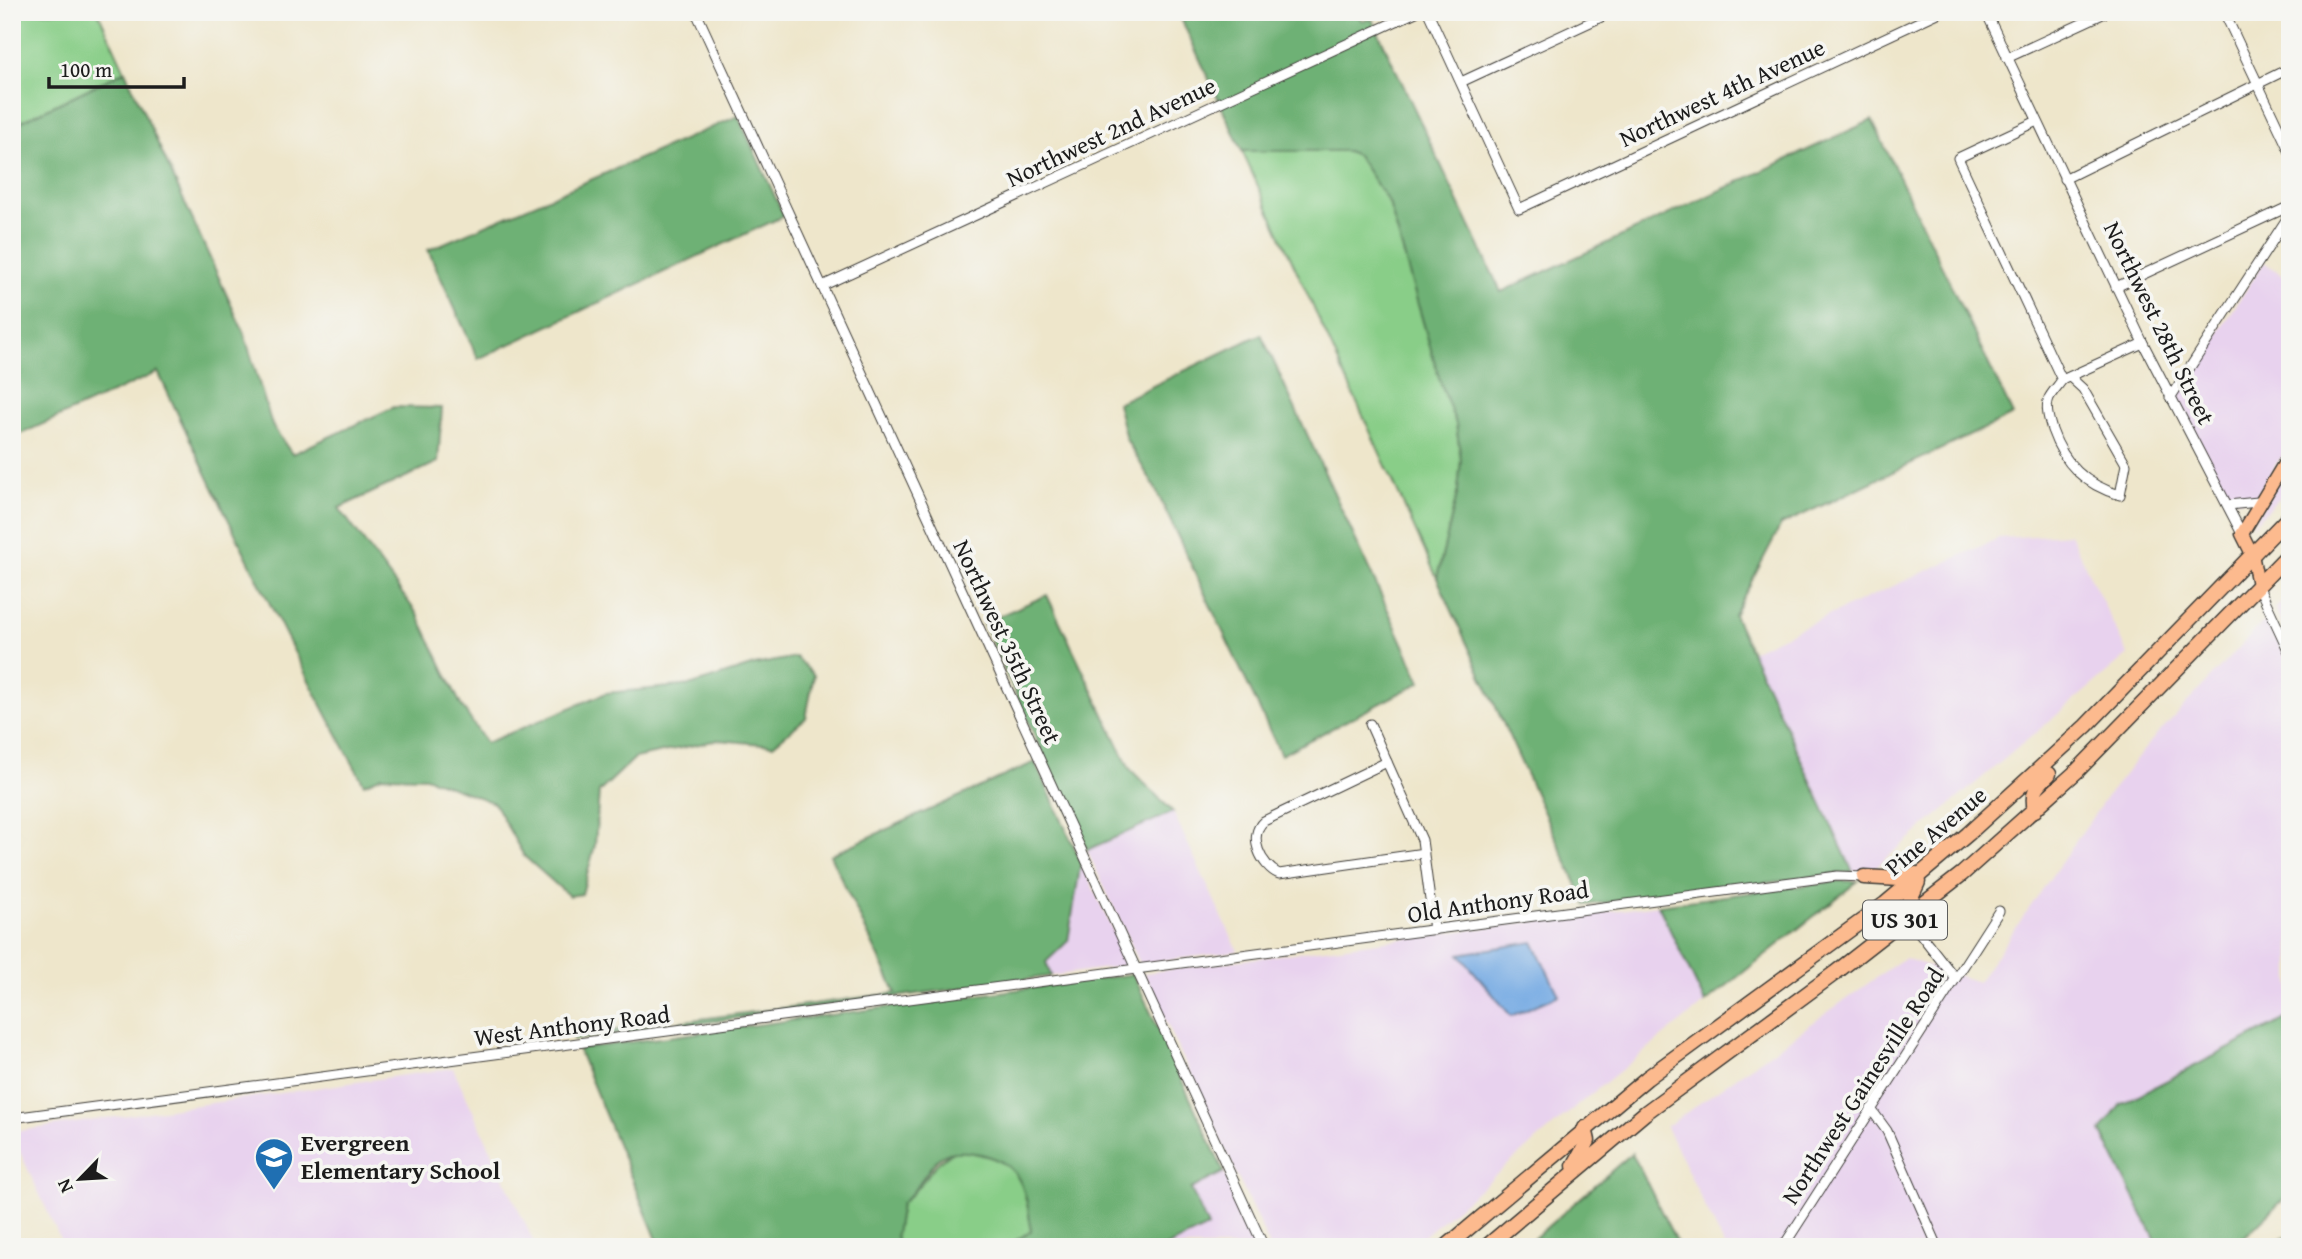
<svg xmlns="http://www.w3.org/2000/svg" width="2302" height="1259" viewBox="0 0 2302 1259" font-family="'Gentium Book Plus',serif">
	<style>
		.built { fill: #e8d2ee }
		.green { fill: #89ce88; stroke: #527552; stroke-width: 2 }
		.forest { fill: #6eb174; stroke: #456648; stroke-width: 2 }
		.water { fill: #76aae3; stroke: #496380; stroke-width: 2 }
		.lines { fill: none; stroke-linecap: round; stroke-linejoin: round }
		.minor-casing { stroke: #3c3a36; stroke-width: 11 }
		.major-casing { stroke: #3c3a36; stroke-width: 15 }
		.highway-casing { stroke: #3c3a36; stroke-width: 17 }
		.minor { stroke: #fff; stroke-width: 9 }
		.major { stroke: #fcba8e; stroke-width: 12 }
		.highway { stroke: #fcba8e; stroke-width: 14 }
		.labels { text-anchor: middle; stroke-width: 7; stroke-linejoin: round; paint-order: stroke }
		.shield { fill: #f6f6f2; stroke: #5d5d5c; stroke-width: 2 }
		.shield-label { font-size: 23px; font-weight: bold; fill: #1c1c1c }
		.street-label { font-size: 24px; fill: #1c1c1c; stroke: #f6f6f2 }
		.poi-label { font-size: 24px; font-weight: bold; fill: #1c1c1c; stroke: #f6f6f2; text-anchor: start }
	</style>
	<rect width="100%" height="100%" fill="#f6f6f2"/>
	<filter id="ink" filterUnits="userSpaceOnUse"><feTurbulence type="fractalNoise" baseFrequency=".0143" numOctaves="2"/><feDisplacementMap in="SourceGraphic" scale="14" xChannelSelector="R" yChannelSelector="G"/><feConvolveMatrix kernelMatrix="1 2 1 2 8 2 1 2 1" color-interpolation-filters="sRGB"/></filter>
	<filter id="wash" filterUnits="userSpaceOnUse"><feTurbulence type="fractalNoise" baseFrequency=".00686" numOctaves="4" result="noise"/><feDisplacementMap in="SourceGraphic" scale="28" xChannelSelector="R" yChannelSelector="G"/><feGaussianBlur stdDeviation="1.57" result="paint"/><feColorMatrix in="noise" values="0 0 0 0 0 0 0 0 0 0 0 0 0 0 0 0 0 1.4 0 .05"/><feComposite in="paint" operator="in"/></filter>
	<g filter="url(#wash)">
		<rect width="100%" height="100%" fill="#eee6cb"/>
		<!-- built -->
		<g class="built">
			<path d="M2264,262L2290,280V444L2255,498L2231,500L2176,398Z"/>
			<path d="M2290,462V487L2250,528Z"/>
			<path d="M2070,534L2128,655L1870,872H1853L1751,651L1999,538Z"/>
			<path d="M2290,594V641L2275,609Z"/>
			<path d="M2268,617L2290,666V1017L2121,1104L2101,1131L2159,1247H1725L1666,1127L1904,958L1978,982L2108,795L2151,741Z"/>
			<path d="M1173,812L1238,951L1140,964L1087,850Z"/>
			<path d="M1081,862L1129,965L1051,976L1046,962L1068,941Z"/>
			<path d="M1658,905L1705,1003L1585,1099L1411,1247H1270L1144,973Z"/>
			<path d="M453,1068L536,1247H64L12,1135V1132Z"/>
			<path d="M1224,1172L1258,1247H1166L1208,1227L1190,1189Z"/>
		</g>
		<!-- green -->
		<g class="green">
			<path d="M12,12H98L125,71L12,126Z"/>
			<path d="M1242,151H1347L1357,155L1389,203L1440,381L1456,424L1461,460L1458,490L1437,578Z"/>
			<path d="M957,1150C1015,1159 1025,1172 1031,1231L1005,1247H898L896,1234L901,1204C925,1185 928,1164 957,1150Z"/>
		</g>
		<!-- forest -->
		<g class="forest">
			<path d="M1178,12H1357L1361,20L1372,19L1501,292L1872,120L2013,415L1781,525L1734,615L1853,872L1586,905L1437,578L1458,490L1461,460L1456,424L1440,381L1389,203L1357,155L1347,151H1242Z"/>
			<path d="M125,71L244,333L272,425L292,454L394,407L442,408L438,462L339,508L418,615L461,705L486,743L606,693L692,685L754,665L796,657L814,675L806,718L773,745L718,740L635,758L599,792L595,845L582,894L569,896L524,856L494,803L426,777L382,776L364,784C290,649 224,512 158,372L12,438V126Z"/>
			<path d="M738,116L784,216L478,359L428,250Z"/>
			<path d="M1261,334L1421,682L1281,755L1154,486L1126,439L1117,403Z"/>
			<path d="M1047,595L1130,769L1173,812L1087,850L983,623Z"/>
			<path d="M1035,762L1081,862L1068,941L1046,962L1051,976L574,1040L572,1036L896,993L830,855Z"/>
			<path d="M1837,881H1858L1705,1003L1658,905Z"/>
			<path d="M1133,974L1224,1172L1191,1189L1208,1227L1166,1247H1005L1031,1231C1027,1189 1020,1159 974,1153C961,1151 949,1150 938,1159C924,1171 918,1191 901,1204L896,1234L898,1247H660L578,1049Z"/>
			<path d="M2290,1017V1193L2234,1247H2159L2101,1131L2121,1104Z"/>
			<path d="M1632,1153L1679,1247H1524Z"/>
			<path d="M2290,1236V1247H2255Z"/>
		</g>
		<!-- water -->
		<path class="water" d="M1533,942L1559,995L1511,1016L1459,954Z"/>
	</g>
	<g filter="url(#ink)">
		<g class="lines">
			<!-- minor casing -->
			<g class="minor-casing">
				<g id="minor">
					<path d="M696,12L1264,1247"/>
					<path d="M1428,12L1519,209L1940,12"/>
					<path d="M1986,12L2143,343L2242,534"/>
					<path d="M2224,12L2290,152"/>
					<path d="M2007,58L2107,12"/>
					<path d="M1461,82L1612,12"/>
					<path d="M2037,121L1958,158L2062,380L2143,343"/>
					<path d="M2064,179L2290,68"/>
					<path d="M822,286L1416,12"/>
					<path d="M2116,287L2290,206"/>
					<path d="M2062,380C2058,386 2052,392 2049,398C2045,408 2049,420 2052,430C2064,464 2085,485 2120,495L2126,464L2083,389L2070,377"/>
					<path d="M2170,398L2290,214"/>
					<path d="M2228,505L2258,502"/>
					<path d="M2258,585L2290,654"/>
					<path d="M1370,724L1387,762"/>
					<path d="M1424,853L1279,874C1261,866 1247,836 1264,821L1387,762L1422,840L1434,930"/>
					<path d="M1908,918L1955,978"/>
					<path d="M1871,1109L1887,1131L1938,1247"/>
					<path d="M12,1118L1837,876L1864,877"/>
					<path d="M1783,1247L1999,911"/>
				</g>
			</g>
			<!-- major casing -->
			<g class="major-casing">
				<path id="major" d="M2258,585L2252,554L2242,534L2290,454"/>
			</g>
			<!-- highway casing -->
			<g class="highway-casing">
				<g id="highway">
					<path d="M2035,810C2031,792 2036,786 2049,774"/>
					<path d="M1864,877L1900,879L1916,874"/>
					<path d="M1908,918L1906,908L1918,882"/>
					<path d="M1574,1166L1588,1141L1585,1128"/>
					<path d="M1446,1247L1647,1078L1885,904L1968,834L2086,726L2290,516"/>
					<path d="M1486,1247L1645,1113L1835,973L1962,874L2077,771L2290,553"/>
				</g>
			</g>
			<!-- minor -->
			<use href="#minor" class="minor"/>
			<!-- major -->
			<use href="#major" class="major"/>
			<!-- highway -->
			<use href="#highway" class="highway"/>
		</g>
	</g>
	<!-- icons -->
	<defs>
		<g id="school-pin" transform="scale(2.0125)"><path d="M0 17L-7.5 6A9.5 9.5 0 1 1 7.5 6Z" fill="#1f6fb2" stroke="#f6f6f2"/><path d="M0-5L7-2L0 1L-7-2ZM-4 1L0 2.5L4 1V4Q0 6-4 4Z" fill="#fff"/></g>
	</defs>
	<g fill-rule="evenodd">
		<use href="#school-pin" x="274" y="1157"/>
	</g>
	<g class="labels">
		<!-- shield labels -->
		<rect class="shield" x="1863" y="900.5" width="84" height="39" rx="5"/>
		<g class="shield-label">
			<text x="1905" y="928">US 301</text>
		</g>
		<!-- street labels -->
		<g class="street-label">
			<text transform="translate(1722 93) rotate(-25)" y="8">Northwest 4th Avenue</text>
			<text transform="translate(1111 132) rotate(-25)" y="8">Northwest 2nd Avenue</text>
			<text transform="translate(2159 323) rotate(64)" y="8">Northwest 28th Street</text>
			<text transform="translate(1007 642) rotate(65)" y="8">Northwest 35th Street</text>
			<text transform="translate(1936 831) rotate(-40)" y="8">Pine Avenue</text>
			<text transform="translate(1498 902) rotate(-8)" y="8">Old Anthony Road</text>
			<text transform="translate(572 1026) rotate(-7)" y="8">West Anthony Road</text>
			<text transform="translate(1863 1086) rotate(-57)" y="8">Northwest Gainesville Road</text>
		</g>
		<!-- poi labels -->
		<g class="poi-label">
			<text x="301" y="1151">Evergreen<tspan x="301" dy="28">Elementary School</tspan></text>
		</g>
	</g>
	<!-- margin -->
	<rect width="2302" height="1259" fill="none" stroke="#f6f6f2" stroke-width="42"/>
	<!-- north arrow -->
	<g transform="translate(80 1179) rotate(245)" stroke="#f6f6f2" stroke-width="5" paint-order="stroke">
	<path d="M0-5L12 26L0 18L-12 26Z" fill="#1c1c1c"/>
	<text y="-10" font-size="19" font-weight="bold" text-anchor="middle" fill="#1c1c1c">N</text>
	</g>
	<!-- scale -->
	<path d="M49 77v10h135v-10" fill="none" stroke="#1c1c1c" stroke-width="3.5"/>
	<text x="60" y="77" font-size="21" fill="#1c1c1c" stroke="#f6f6f2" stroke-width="5" paint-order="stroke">100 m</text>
</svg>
